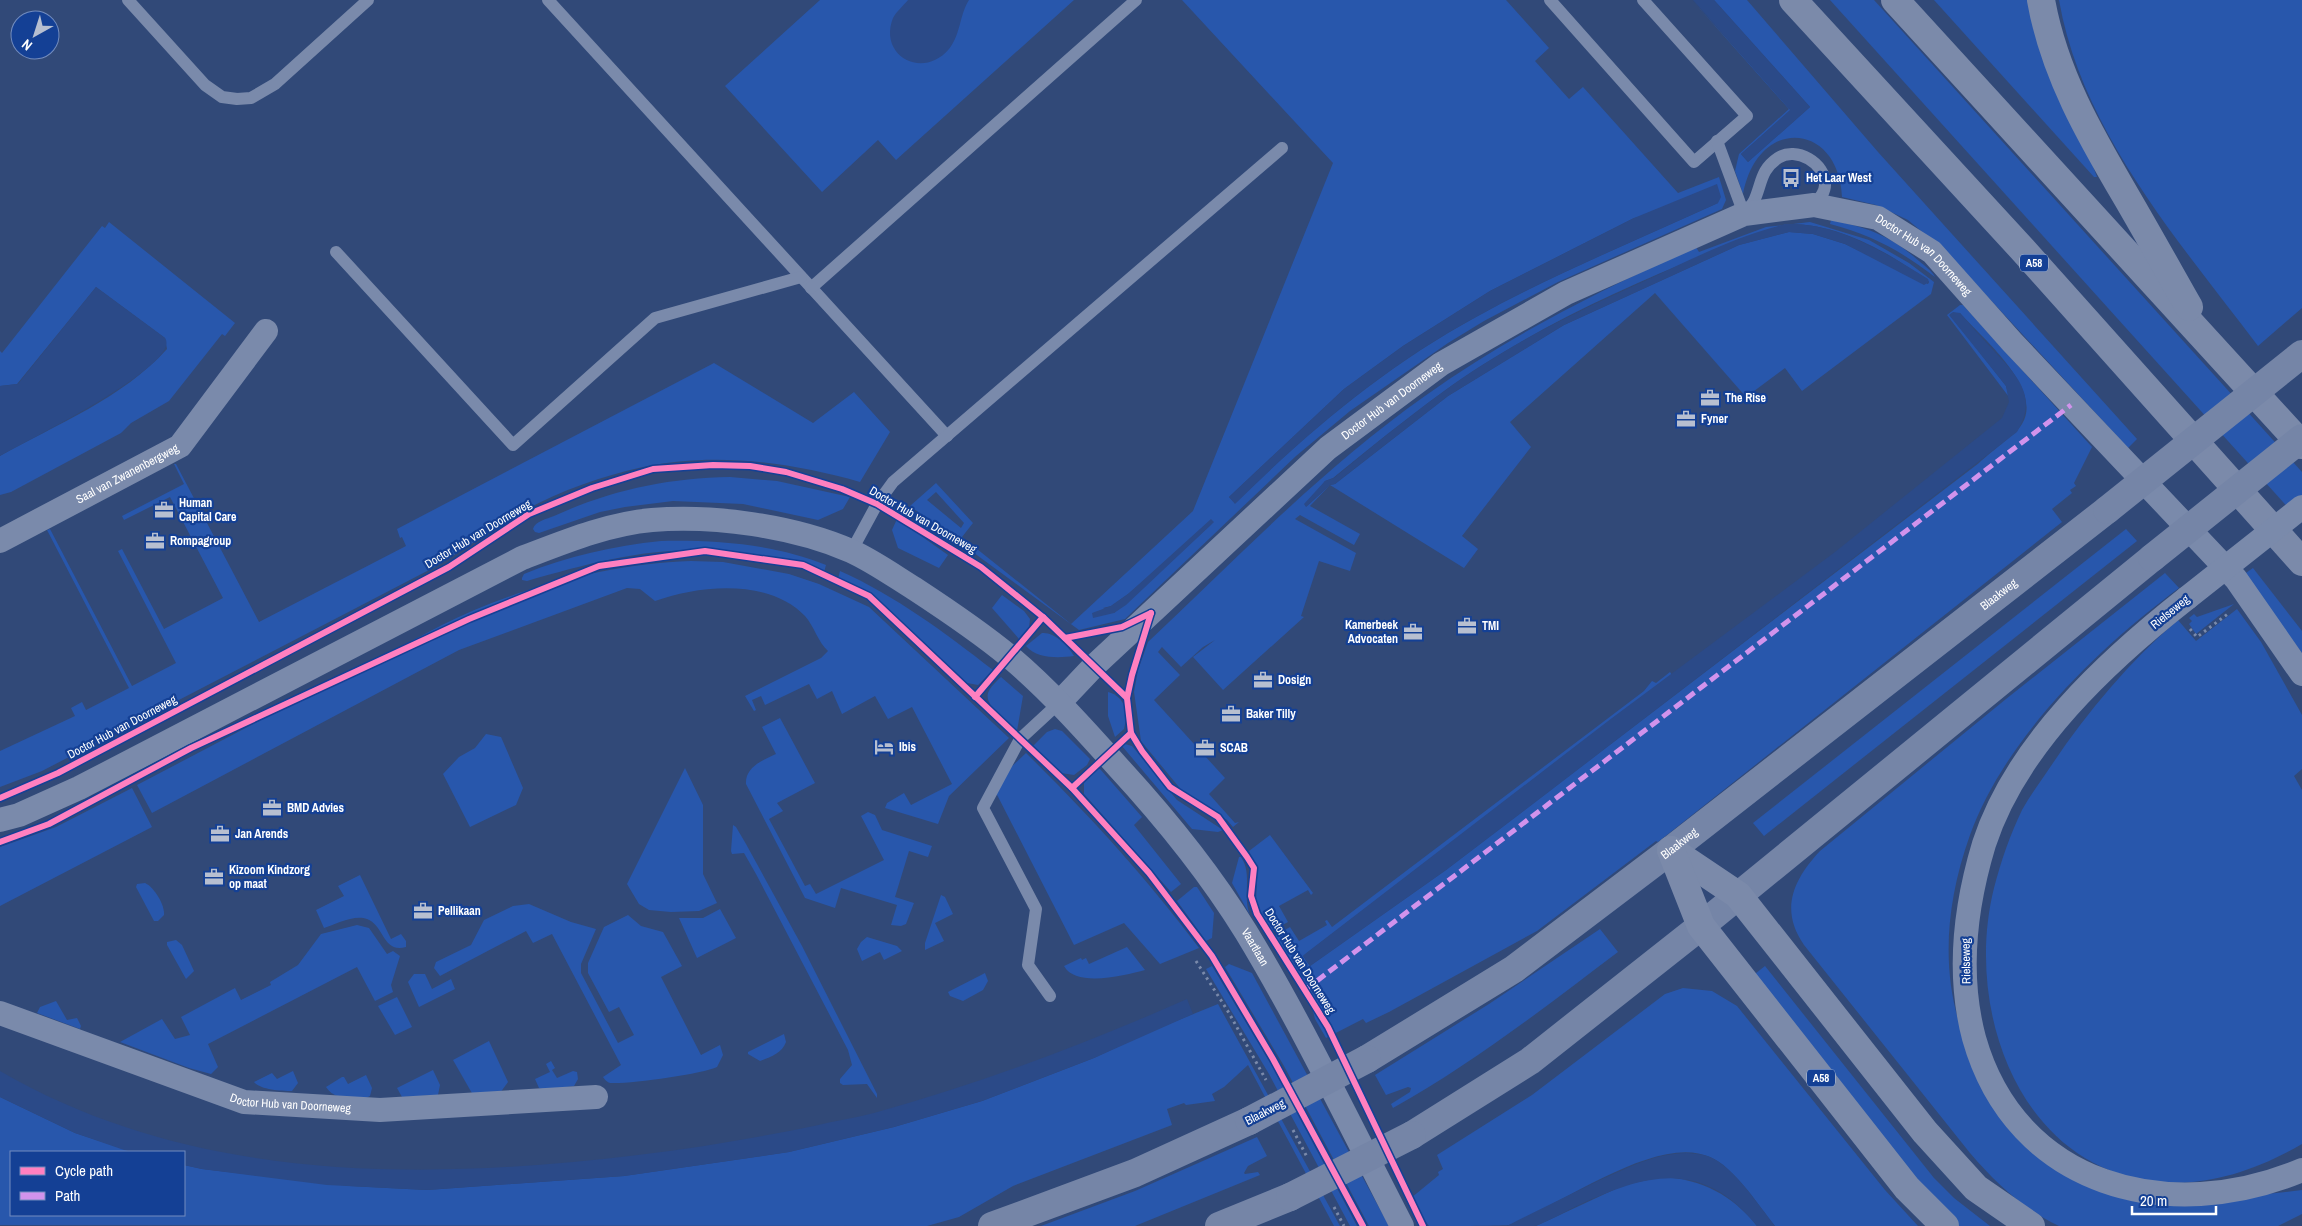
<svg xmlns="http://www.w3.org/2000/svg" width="2302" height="1226" viewBox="0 0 2302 1226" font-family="'Archivo Narrow',sans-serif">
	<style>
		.green { fill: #2857ac; fill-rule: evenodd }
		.water { fill: #2b4a88 }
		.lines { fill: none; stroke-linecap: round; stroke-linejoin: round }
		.path { stroke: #7a8aab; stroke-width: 3; stroke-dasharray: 2.5 4; stroke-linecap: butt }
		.lane { stroke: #7a8aab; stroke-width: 12 }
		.street { stroke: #7a8aab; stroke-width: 24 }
		.secondary { stroke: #7585a7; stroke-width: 28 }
		.highway { stroke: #7b8aaa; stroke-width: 28 }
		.street-bridge { stroke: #7a8aab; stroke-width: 24 }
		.secondary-bridge { stroke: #7585a7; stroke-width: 28 }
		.quiet { stroke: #d193ec; stroke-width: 5; stroke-dasharray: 10 5; stroke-linecap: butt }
		.cycleway-casing { stroke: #144095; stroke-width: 9 }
		.cycleway { stroke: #ff80c0; stroke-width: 6 }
		.labels { text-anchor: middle; stroke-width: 4.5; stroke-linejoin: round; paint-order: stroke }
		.shield { fill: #144095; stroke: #b8c6df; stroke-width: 1 }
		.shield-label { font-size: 11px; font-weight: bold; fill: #fff }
		.poi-label { font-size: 12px; font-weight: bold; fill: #fff; stroke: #144095; text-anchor: start }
		.street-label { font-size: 12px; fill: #fff; stroke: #144095 }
	</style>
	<rect width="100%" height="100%" fill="#314978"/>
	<!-- green -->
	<g class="green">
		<path d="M820,0H1074L896,160L878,140L822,192L725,86Z"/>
		<path d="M1182,0H1506L1549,48L1535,61L1569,99L1583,87L1678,193L1719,177L1726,200L1722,209L1558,282L1484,321L1448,343L1350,411L1296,456L1125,619L1079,630L910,506L936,483L973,523L962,537L1071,624L1193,511L1333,163ZM1718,203C1637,240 1554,274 1476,317C1386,366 1308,432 1235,503L1229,497L1344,389L1403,346L1490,291L1634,218ZM936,492L964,523L961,528L927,500ZM1214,522L1114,613L1103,608L1111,606L1128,594Z"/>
		<path d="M1692,0L1791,110L1741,154L1748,162L1810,107L1714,0H1747L1878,152L2137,439L2128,448L1946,252L1908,220L1876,205L1842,197C1839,122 1758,115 1743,194L1735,171L1739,154L1789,109Z"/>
		<path d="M1830,0H1874L2302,472V523Z"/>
		<path d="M1934,0H2031L2097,177H2094Z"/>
		<path d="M2059,0H2302V308L2258,346C2179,241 2082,132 2059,0Z"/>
		<path d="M1831,220C1867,227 1891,236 1919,261C1925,266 1932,271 1935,277C1901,251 1872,235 1830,224Z"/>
		<path d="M109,222L235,323L225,336L222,334L169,401L131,423L121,433L11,492L0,495V456C57,424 123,398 167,349L165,338L96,287L17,384L0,386V351L2,353L102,226L105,228Z"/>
		<path d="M1810,222L1869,240L1909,263L1934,282L1931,294L1802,391L1785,368L1746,397L1655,293L1510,422L1531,447L1462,536L1478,549L1464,568L1330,485L1310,506L1360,534L1354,545L1300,515L1295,519L1356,553L1350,571L1319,561L1301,616L1304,617L1223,690L1193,657L1215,640L1203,647L1181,667L1162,647L1158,652L1180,675L1154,700L1225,778L1209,794L1235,823L1239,822L1233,827L1227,820L1183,792L1141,741L1134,692L1138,670L1148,642C1238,557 1324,467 1425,396C1510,335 1601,290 1696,247L1699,252L1766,227ZM1786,224C1829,222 1876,245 1911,269C1917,273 1925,277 1929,282L1928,284L1845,244L1813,234L1789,232L1739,245L1564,325L1448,396L1335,484L1330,485L1306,507L1325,481L1333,478C1389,433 1445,386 1507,350C1594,298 1690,259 1786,224Z"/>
		<path d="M1960,305H1963L2092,447L2074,483L2076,486L2070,490L2072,493L2052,509L2062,522L1658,842L1656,841L1537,931L1389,1012L1366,1023L1363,1019L1326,1038L1315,1019L1312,1007L1274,936L1290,927L1299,941L1327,925L1325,921L1327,920L1332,927L1644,691L1652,681L1656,683L1670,672L1672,675L1303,956L1310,966L1446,870L1979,463C1989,453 2015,435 2022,424C2044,388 1981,337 1960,313L1950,314L2006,386L2009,397L1947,315Z"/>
		<path d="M714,363L813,423L854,392L890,432L860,482C790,462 715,452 643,467C597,477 549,495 509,519C482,535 457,555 429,570C301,637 171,704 42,771L0,787V751L75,716L71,708L82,702L86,710L129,688L47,530L50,529L132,686L176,663L118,551L122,549L164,629L223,598L170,497L124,520L122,516L184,484L174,464H176L259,622L406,546L402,537L400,538L397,529Z"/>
		<path d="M730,477L777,481L850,497L843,509L818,520L743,504L673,501L625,507L600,512L539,533L535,532L533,529C535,521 547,519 554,516C611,490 668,478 730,477Z"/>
		<path d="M897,519L948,555L939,568L898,548L892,530Z"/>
		<path d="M2126,529L2137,541L1764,836L1753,823Z"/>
		<path d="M661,541C717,540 774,544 826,565L824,572H821C788,564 757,554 723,551C652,546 594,562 527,581L522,580V578L524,574C568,556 613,546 661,541Z"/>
		<path d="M691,561L723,562L789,574L819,584L869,607L1009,738L949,796L938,824L885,808L887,803L904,793L911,805L952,784L912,707L888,719L875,696L842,714L832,691L817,699L809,684L765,705L761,696L752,700L756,710L754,711L745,696L821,658L828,651C818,642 814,626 805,616C769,578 699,585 655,601L640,589L627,588L459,650L152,813L137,785L442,625C515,588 608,564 691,561Z"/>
		<path d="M2253,568L2302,631V653L2243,575Z"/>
		<path d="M840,571C896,596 944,632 993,670L978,685L967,683L876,598L838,579Z"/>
		<path d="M2165,573L2179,588C2098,648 2005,738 1970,835C1888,1064 2051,1226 2302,1190V1214L2278,1226H2059C2023,1209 1996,1183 1970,1153L1804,945C1779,909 1794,879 1820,851L2006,699Z"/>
		<path d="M1002,595L1024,611L1030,619L1029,628L1019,639L992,608Z"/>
		<path d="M2234,604L2196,634L2189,624L2192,621L2189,618L2194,614L2197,617Z"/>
		<path d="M2237,609L2261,642L2302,715V769L2294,776L2302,790V1144C2259,1169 2208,1187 2158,1182C2018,1168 1964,1008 1994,888C2001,861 2010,835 2022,810C2031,794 2043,778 2053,763C2088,711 2130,661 2178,620L2196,641Z"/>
		<path d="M1042,633C1055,632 1068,646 1074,656C1059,658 1037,659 1026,646Z"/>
		<path d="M1001,677L1023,696L1017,731C1009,723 984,706 988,693C990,687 997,681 1001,677Z"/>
		<path d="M1108,692C1126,697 1128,713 1124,729L1115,737L1108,716Z"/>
		<path d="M780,718L815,783L777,803L783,811L769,819L805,886L810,884L816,894L884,860L861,816L868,812L875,815L882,830L932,846L928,857L909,851L895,897L914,903L906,924L901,926L891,925L897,905L841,888L835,908L805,898L746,784C745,767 763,760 776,754L762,727Z"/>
		<path d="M1055,729L1062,731L1090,759L1087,765L1074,775L1061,773L1033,746L1047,732Z"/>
		<path d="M486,734L501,737L523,788L516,805L470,827L443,774L459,757L475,748Z"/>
		<path d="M1125,744L1132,746L1177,800L1223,830L1218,832L1192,829L1122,746Z"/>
		<path d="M1026,753C1090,816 1145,876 1199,948L1160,964L1124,923L1074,945L992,785Z"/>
		<path d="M685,768L703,805V874L717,903L699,911L671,912L649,910L639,904L627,884Z"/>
		<path d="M1097,769H1100L1142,817L1134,825L1181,884L1171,892L1084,794V783Z"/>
		<path d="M132,788L152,827L0,906V847L56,827Z"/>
		<path d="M733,825L736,827L746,844L802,946L877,1094V1098L867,1084L843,1085L840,1083V1079L852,1065L848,1050L756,874L744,853L732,854L731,851Z"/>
		<path d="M1270,835L1313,893L1311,895L1308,890L1279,906L1288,922L1271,931L1256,904L1257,871L1249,851Z"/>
		<path d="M1239,857H1241C1253,875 1242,895 1250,915L1232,883Z"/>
		<path d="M360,875L391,939L401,934L406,941V947C383,954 384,925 367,919C355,914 335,924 324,928L316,910L344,896L338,886Z"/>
		<path d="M145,883C154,887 165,905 164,915L158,921H154L136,887L137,884Z"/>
		<path d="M1194,887H1197L1214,913L1212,938L1206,941L1177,901Z"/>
		<path d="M941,895L945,897L953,914L935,923L944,941L925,950V943Z"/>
		<path d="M529,904L571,922L596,929L581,964V973L618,1043L634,1035L619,1007L609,1012L588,973V963L604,927L628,915L641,926L663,932L682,966L661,977L701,1055L720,1045L723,1055L717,1067C703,1074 629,1084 612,1083C608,1083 606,1081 603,1077L621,1065L552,934L533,943L526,931L440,976L434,968L436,962L471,945L484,920L513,906Z"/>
		<path d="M720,909L736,938L697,958L679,918H703Z"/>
		<path d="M357,925L369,928L387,954L393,951L400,956L391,985L393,992L375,1001L357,967L208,1044L218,1067L211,1074L189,1068L120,1042L162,1019L175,1039L190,1035L181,1017L235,988L241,1000L271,985L270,982L298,965L321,934Z"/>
		<path d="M1600,929L1618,952C1545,1007 1474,1063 1393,1108L1391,1104L1410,1092L1411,1088L1408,1087L1386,1095L1375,1075L1489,1004Z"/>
		<path d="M867,937L897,946L902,951L884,960L880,952L862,961L857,949L861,942Z"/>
		<path d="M176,940L182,945L194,971L186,979L167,945V942Z"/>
		<path d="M1127,947L1145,970C1126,975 1076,988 1064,966L1081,958L1082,960L1086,958L1089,964Z"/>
		<path d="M1229,964L1252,973L1389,1226H1369L1284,1066L1225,967Z"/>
		<path d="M1212,966L1272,1066L1357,1226H1350L1269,1074L1206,969Z"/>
		<path d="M1765,966L1934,1178L1954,1198L1990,1226H1959L1942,1212L1751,977Z"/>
		<path d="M985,973L988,981L983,990L963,1001L950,996L948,992Z"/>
		<path d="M414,974H425L432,989L451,979L455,989L419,1007L408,982Z"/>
		<path d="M1683,988L1712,991L1737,1006L1885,1190L1918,1226H1775C1759,1206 1734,1167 1710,1157C1657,1133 1560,1206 1509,1225C1497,1226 1445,1226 1429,1226L1417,1210L1411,1198L1439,1175L1438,1172L1443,1169L1437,1155L1532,1095L1665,994Z"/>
		<path d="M397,997L412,1027L395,1035L378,1006Z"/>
		<path d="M56,1001L67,1020L77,1018L81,1026L80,1029L37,1013L40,1007Z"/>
		<path d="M1218,1004L1340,1226H1334L1248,1065L1224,1087L1212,1094L1215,1101L1186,1105L1184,1103L1167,1109L1172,1125L1013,1186L959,1217L927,1226L0,1225V1097L75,1133L133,1152H11V1215H184V1165L202,1169L350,1186L427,1190L624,1176L789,1152L894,1127L982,1101L1094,1058L1149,1032Z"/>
		<path d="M784,1034L786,1042C782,1053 771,1057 760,1061L748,1054V1052Z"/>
		<path d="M489,1041L508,1082L500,1093L473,1095L453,1060Z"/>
		<path d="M551,1061L555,1068L552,1070L557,1078L573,1071L577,1072L578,1079L574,1086L545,1090L539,1088L535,1079L550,1072L546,1064Z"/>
		<path d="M433,1070L440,1085L438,1095L402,1097L397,1088Z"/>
		<path d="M293,1071L298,1083L292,1091C281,1091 261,1090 254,1082L272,1073L277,1079Z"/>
		<path d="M366,1075L372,1088L370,1096L366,1098C350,1097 335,1101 326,1087L342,1077H344L348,1084Z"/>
		<path d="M1257,1137L1267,1156L1248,1166L1244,1173L1245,1174L1258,1172L1260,1175L1135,1226H1041L1135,1191Z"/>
		<path d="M1662,1177C1702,1179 1732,1195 1757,1226H1536L1624,1185Z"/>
	</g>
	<!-- water -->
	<g class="water">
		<path d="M908,0H969C959,16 961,34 949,49C923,80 878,56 893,18C896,12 904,5 908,0Z"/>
		<path d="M1693,0H1714L1810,107L1748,162L1741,154L1790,110Z"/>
		<path d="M1717,184L1721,197L1718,203C1637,240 1554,274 1476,317C1385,366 1308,432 1235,504L1229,497L1344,389L1403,346L1490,291L1634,218Z"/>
		<path d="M1786,224C1837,222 1886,253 1928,279L1929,282L1924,285L1845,244L1813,234L1789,232L1739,245L1564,325L1448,396L1335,484L1330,485L1306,507L1304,504L1325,481L1334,478C1389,433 1445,386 1507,350C1552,323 1601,301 1649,279C1694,258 1737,236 1786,224Z"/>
		<path d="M96,287L165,338C184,364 22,443 0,456V386L18,384Z"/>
		<path d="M1953,312L1960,313C1971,326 1982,338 1994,351C2018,377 2038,396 2017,432L1546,794L1446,870L1310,966L1303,956L1305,954L1612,718L1835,552L2002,418L2009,402L2006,386L1949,315Z"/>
		<path d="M1211,519L1214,522L1126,605L1114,613L1093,618L1092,613L1111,606L1128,594Z"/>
		<path d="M1187,999L1193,1014L1094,1058L982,1101L894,1127L789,1152L624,1176L427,1190L327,1185L202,1169L184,1165V1152H133L124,1150L75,1133L0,1097V1071C193,1183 423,1181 638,1155C697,1148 755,1138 814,1126C834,1121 855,1118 874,1113C981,1083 1086,1044 1187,999Z"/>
		<path d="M1687,1153C1695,1154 1703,1154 1710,1157C1734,1167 1759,1206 1775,1226H1757C1703,1159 1648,1173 1579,1205C1568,1210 1544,1224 1534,1226C1526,1226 1516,1226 1507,1226C1538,1210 1569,1195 1600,1180C1630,1167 1653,1154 1687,1153Z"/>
	</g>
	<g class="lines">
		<!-- path -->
		<g class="path">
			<path d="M2190,629L2197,637L2229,613"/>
			<path d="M1196,961L1229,1013L1266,1080"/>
			<path d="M1293,1130L1307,1157"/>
			<path d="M1334,1207L1344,1226"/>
		</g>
		<!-- lane -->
		<g class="lane">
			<path d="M128,0L205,85L222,97L237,99L251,98L275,84L368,0"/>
			<path d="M548,0L947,436"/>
			<path d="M1550,0L1694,162L1747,116L1643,0"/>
			<path d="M1717,141L1744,214"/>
			<path d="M1745,213C1748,210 1752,205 1754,201C1762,184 1760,170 1778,158C1796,146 1826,163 1825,185C1825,193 1819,199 1814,205"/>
			<path d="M336,252L513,445L655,318L801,277"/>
			<path d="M811,288L1136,0"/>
			<path d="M851,552L877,504L893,482L1282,148"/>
			<path d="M1050,996L1028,965L1036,909L983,808L1020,739L1059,703"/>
		</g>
		<!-- street -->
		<g class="street">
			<path id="s1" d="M0,541L180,446L266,331"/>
			<path d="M2187,598C2107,661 2016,745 1984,844C1965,907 1957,974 1974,1038C2016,1187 2169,1226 2302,1170"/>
			<path id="s2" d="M1059,703L1094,666L1328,448L1441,364L1566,293L1744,214L1814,205L1878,218L1932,252L2012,342L2236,579L2302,674"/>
			<path id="s3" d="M0,820L19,815L79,788L522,558C564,542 607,524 652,520C714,515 794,526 851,551C873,561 894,576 915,589C947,610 980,632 1010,657C1049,690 1084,729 1118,767C1165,818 1209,872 1246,932C1303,1026 1352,1129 1402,1226"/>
			<path id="s4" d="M0,1013L244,1102L380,1110L596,1097"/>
		</g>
		<!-- secondary -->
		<g class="secondary">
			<path id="s5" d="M1367,1059L1514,969L1671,850L2107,510"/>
			<path d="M1412,1135L1530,1061L1701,926L2152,558"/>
			<path d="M992,1226L1135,1173L1249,1121"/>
			<path d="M1219,1226L1290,1197"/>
		</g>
		<!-- highway -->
		<g class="highway">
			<path d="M1793,0L2023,250L2302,562"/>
			<path d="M1895,0L2302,445"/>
			<path d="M2041,0C2054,73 2090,135 2127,198C2148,234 2168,270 2189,307"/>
			<path d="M1671,850L1738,895L1925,1132L1976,1188L2031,1226"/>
			<path d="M1671,850L1701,926L1907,1188L1945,1226"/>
		</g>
		<!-- street-bridge -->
		<path class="street-bridge" d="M2187,598L2302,507"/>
		<!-- secondary-bridge -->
		<g class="secondary-bridge">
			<path d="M2107,510L2302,354"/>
			<path d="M2152,558L2302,438"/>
			<path d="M1249,1121L1367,1059"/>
			<path d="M1290,1197L1412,1135"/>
		</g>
		<!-- quiet -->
		<path class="quiet" d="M1305,990L2071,405"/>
		<!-- cycleway casing -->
		<g class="cycleway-casing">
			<g id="cycleway">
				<path d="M1065,638L1122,627L1151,613"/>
				<path d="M975,697L1043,617"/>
				<path d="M1127,698L1132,675L1151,613"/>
				<path d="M1072,788L1131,733"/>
				<path d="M0,798L58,773L449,567L529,514L592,488L653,469L713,465L750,466L786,472L842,489L877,504L981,567L1043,617L1127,698L1131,733L1142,751L1170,787L1218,817L1247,857L1254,868L1251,896L1257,914L1328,1027L1423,1226"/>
				<path d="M0,842L49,824L191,748L469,619L599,566L705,551L803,565L869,596L1072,788L1149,873L1212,956L1273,1059L1363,1226"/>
			</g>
		</g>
		<!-- cycleway -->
		<use href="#cycleway" class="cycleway"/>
	</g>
	<!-- icons -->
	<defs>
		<g id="bus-bare" transform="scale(1.5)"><path d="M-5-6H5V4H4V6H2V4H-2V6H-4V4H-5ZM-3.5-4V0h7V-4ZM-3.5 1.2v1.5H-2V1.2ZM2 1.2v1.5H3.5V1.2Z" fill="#b7bfd0" stroke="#144095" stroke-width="2.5" paint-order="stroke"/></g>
		<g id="office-bare" transform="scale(1.5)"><path d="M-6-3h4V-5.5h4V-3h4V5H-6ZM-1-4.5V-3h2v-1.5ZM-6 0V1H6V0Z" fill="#b7bfd0" stroke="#144095" stroke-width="2.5" paint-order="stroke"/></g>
		<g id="hotel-bare" transform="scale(1.5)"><path d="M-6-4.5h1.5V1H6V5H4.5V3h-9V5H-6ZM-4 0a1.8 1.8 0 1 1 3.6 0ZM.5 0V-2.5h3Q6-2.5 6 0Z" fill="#b7bfd0" stroke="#144095" stroke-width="2.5" paint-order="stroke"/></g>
	</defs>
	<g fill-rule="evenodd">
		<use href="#bus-bare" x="1791" y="178"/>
		<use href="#office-bare" x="1710" y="398"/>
		<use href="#office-bare" x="1686" y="419"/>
		<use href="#office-bare" x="164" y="510"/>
		<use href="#office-bare" x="155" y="541"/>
		<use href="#office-bare" x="1467" y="626"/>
		<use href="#office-bare" x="1413" y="632"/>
		<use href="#office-bare" x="1263" y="680"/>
		<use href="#office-bare" x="1231" y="714"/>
		<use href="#hotel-bare" x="884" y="747"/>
		<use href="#office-bare" x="1205" y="748"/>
		<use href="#office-bare" x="272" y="808"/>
		<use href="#office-bare" x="220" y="834"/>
		<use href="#office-bare" x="214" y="877"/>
		<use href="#office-bare" x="423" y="911"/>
	</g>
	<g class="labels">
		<!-- shield labels -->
		<g class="shield">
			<rect x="2020" y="254.5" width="28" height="17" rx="4"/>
			<rect x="1807" y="1069.5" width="28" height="17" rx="4"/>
		</g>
		<g class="shield-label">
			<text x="2034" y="267">A58</text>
			<text x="1821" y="1082">A58</text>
		</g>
		<!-- poi labels -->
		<g class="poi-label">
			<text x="1806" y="182">Het Laar West</text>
			<text x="1725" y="402">The Rise</text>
			<text x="1701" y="423">Fyner</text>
			<text x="179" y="507">Human<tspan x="179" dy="14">Capital Care</tspan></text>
			<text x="170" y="545">Rompagroup</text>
			<text x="1398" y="629" text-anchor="end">Kamerbeek<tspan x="1398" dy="14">Advocaten</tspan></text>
			<text x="1482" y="630">TMI</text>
			<text x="1278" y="684">Dosign</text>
			<text x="1246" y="718">Baker Tilly</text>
			<text x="899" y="751">Ibis</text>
			<text x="1220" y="752">SCAB</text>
			<text x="287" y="812">BMD Advies</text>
			<text x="235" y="838">Jan Arends</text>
			<text x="229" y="874">Kizoom Kindzorg<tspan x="229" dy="14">op maat</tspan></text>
			<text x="438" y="915">Pellikaan</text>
		</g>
		<!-- street labels -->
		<g class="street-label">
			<text dy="4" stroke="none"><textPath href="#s2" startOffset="1045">Doctor Hub van Doorneweg</textPath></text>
			<text dy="4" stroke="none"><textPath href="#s2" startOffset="450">Doctor Hub van Doorneweg</textPath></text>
			<text dy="4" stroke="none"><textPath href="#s1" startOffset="144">Saal van Zwanenbergweg</textPath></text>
			<text transform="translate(923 520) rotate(30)" y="4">Doctor Hub van Doorneweg</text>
			<text transform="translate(478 534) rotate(-31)" y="4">Doctor Hub van Doorneweg</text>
			<text dy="4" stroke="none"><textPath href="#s5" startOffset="785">Blaakweg</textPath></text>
			<text transform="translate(2170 612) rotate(-39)" y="4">Rielseweg</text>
			<text transform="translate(122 727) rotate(-28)" y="4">Doctor Hub van Doorneweg</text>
			<text dy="4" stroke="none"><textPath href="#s5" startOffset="380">Blaakweg</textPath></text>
			<text dy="4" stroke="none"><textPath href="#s3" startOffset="1496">Vaartlaan</textPath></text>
			<text transform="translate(1300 961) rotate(58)" y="4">Doctor Hub van Doorneweg</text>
			<text transform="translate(1966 961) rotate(-91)" y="4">Rielseweg</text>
			<text dy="4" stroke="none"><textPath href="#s4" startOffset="306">Doctor Hub van Doorneweg</textPath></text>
			<text transform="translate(1265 1112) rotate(-27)" y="4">Blaakweg</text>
		</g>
	</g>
	<!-- legend -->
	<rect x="10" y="1151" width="175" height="65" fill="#144095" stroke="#728cbf"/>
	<rect x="20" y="1167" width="25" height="8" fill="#ff80c0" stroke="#728cbf"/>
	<text x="55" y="1176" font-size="15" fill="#ffffff">Cycle path</text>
	<rect x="20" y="1192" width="25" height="8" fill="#d193ec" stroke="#728cbf"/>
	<text x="55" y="1201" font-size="15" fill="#ffffff">Path</text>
	<!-- north arrow -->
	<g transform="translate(35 35) rotate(219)"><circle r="24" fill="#144095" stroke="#728cbf"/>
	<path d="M0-4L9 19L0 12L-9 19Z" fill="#b7bfd0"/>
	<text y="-8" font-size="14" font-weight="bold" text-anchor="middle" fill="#ffffff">N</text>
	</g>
	<!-- scale -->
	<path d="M2132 1206v8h84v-8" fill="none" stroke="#ffffff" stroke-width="2.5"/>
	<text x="2140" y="1206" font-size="15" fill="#ffffff" stroke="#144095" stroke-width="4" paint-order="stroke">20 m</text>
</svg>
